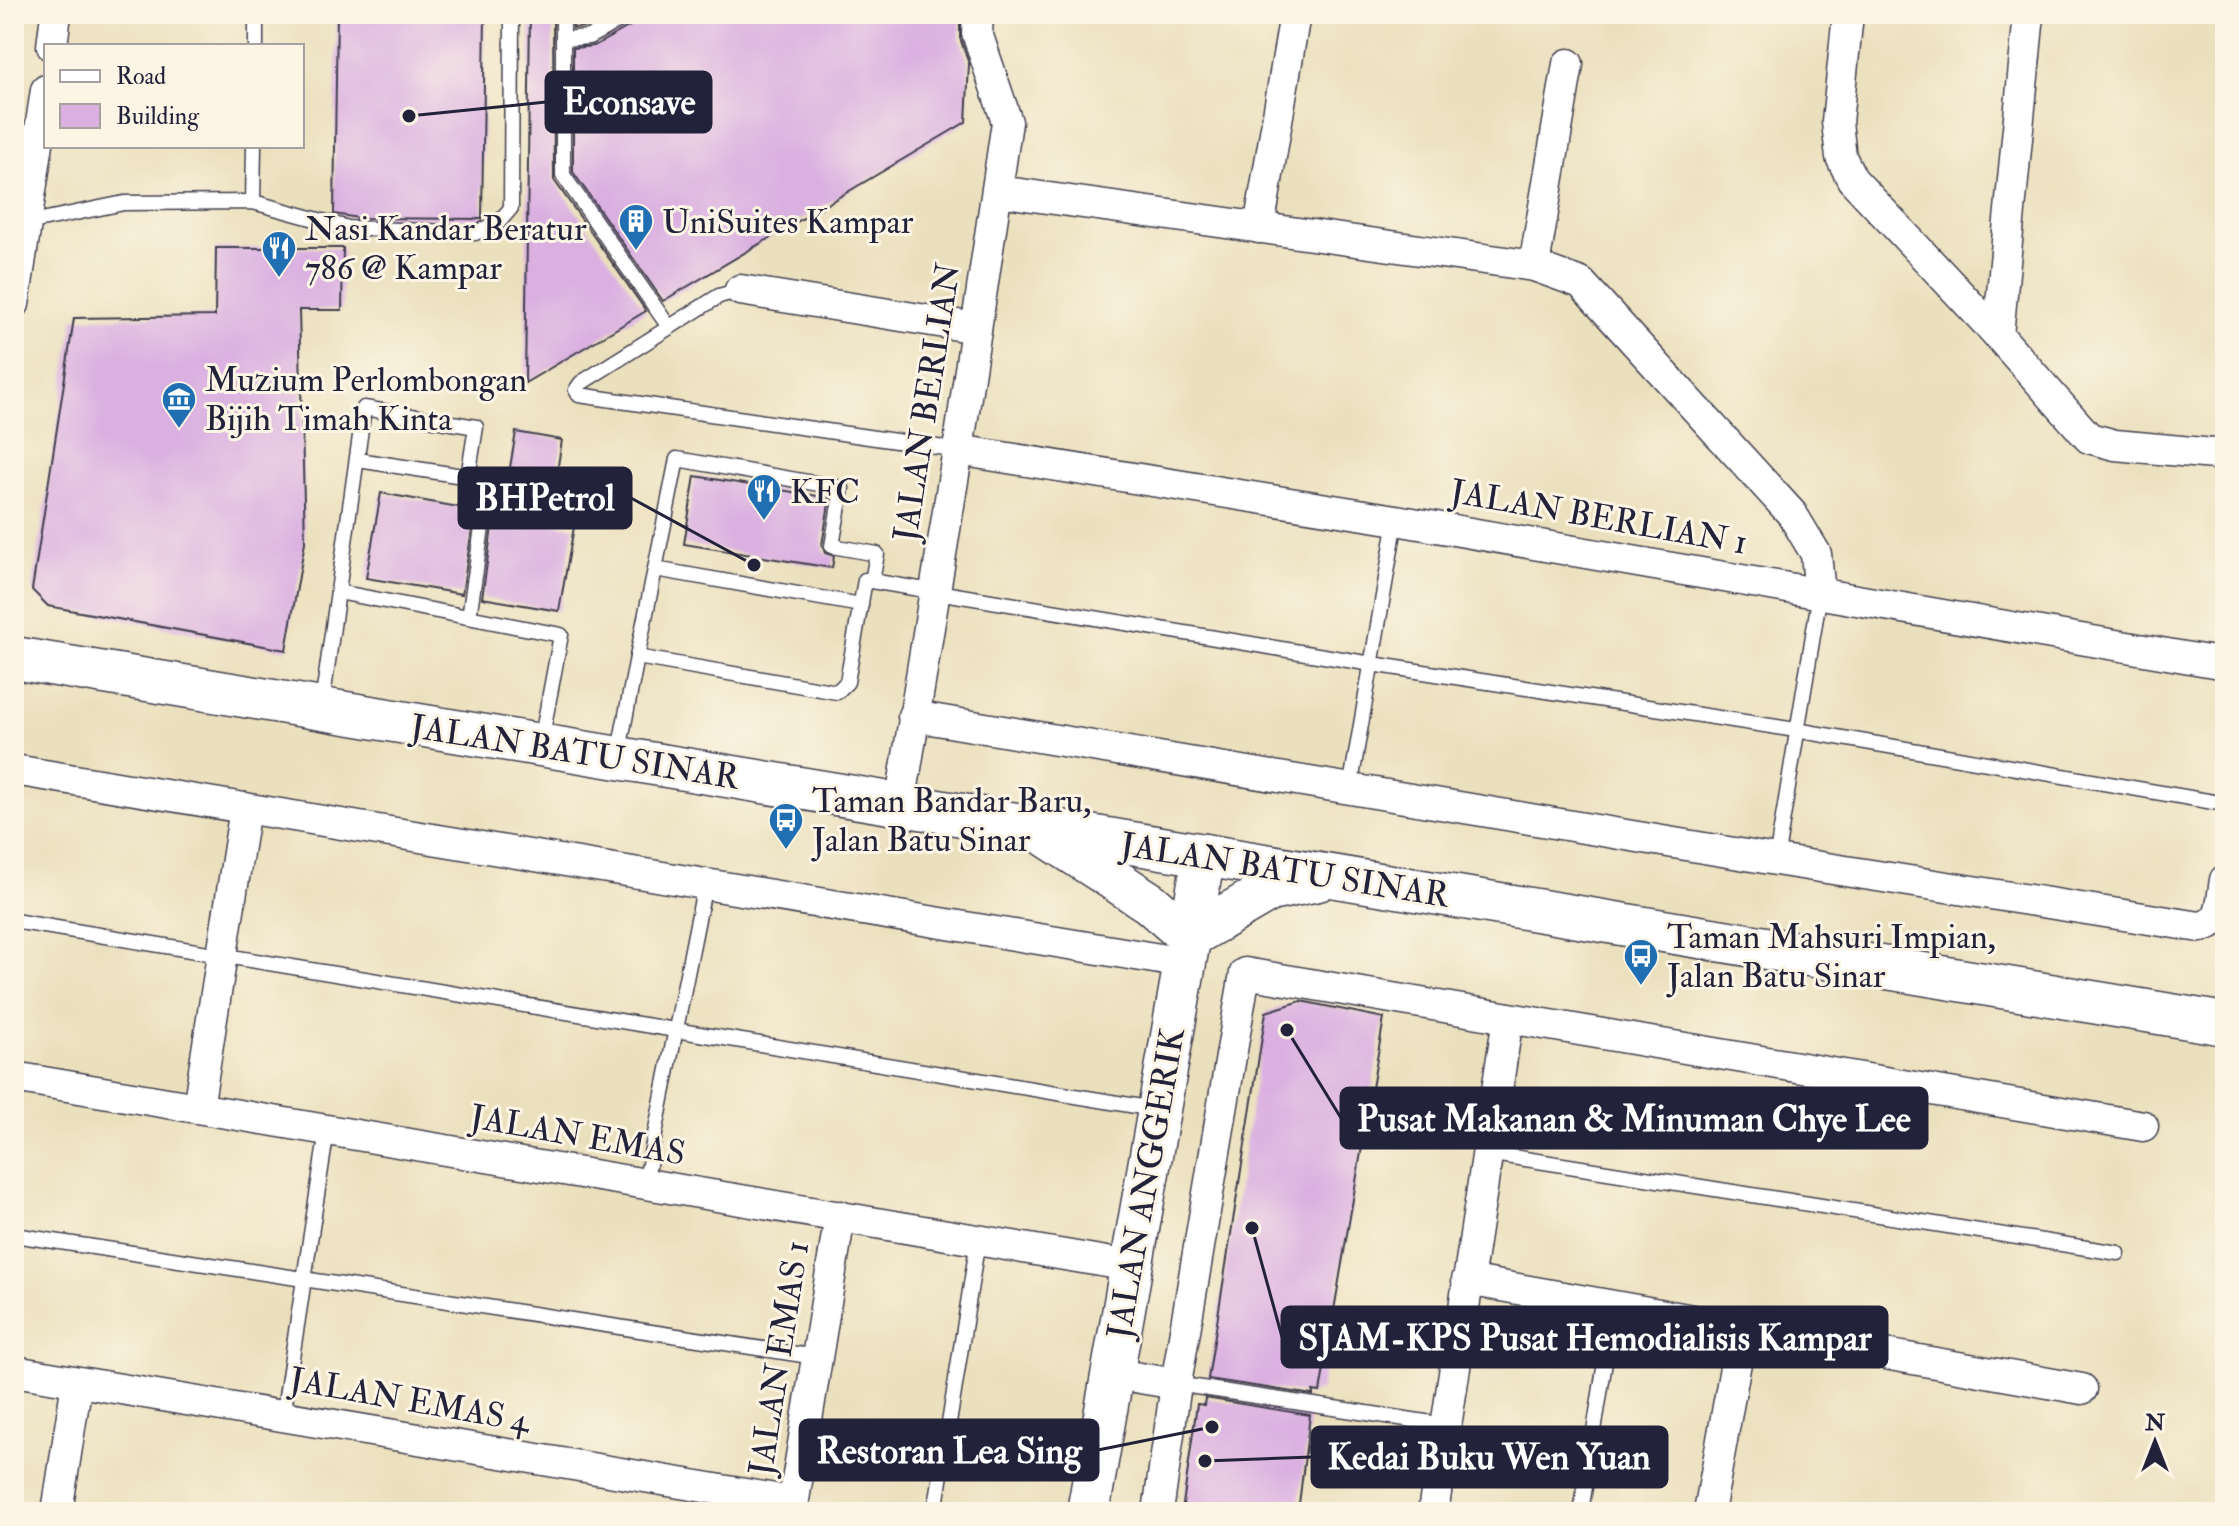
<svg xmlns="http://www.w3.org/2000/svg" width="2239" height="1526" viewBox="0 0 2239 1526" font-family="'IM FELL Double Pica',serif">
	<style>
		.building { fill: #dab0e1 }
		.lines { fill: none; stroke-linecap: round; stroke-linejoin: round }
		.lane-casing { stroke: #403e4e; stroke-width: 17 }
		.street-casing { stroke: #403e4e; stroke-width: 33 }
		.secondary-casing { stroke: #403e4e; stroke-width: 45 }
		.lane { stroke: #fff; stroke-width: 14 }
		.street { stroke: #fff; stroke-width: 30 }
		.secondary { stroke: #fff; stroke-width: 42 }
		.labels { text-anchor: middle; stroke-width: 6; stroke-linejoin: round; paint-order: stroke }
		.poi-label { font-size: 34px; fill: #22223b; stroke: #fcf5e5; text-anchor: start }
		.street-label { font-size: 34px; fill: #22223b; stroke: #fcf5e5 }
		.leader { fill: none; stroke: #22223b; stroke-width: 3 }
		.callout-dot { fill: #22223b; stroke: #fcf5e5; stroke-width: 3 }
		.callout { fill: #22223b; stroke: #22223b; stroke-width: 3 }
		.callout-label { font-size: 36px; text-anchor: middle; font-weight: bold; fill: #fff }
	</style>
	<rect width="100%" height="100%" fill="#fcf5e5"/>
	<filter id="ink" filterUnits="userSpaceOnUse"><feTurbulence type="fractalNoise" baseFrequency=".0125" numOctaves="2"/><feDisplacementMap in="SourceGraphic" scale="16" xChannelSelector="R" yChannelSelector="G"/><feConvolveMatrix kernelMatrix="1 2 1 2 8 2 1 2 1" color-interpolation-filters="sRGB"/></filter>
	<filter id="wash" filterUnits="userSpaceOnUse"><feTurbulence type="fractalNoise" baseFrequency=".006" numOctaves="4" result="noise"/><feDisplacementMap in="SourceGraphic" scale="32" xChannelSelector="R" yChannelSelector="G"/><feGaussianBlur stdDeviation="1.8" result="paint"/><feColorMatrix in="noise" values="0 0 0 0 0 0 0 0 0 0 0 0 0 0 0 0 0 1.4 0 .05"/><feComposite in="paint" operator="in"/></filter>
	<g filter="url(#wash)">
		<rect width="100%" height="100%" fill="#ebe0bd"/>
		<g id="blocks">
			<!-- building -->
			<g class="building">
				<path d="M337,14H485L482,219L358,218L334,214Z"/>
				<path d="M530,14H553L554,180L646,311L525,383Z"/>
				<path d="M573,14H610L586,27L573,28Z"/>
				<path d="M640,14H960V38L969,64L966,122L663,301L573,172V48L594,46L635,23Z"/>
				<path d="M216,248H343L342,310H299L305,542L286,650L48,606L32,590L74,318L215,316Z"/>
				<path d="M516,432L562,440L549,523L574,527L559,611L482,598L494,513L502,515Z"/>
				<path d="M695,476L830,498L822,545L825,553L834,556L832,568L684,544Z"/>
				<path d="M381,493L475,510L462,594L366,578Z"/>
				<path d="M1301,1001L1384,1018L1320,1392L1313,1391V1395L1208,1379L1266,1012Z"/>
				<path d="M1205,1398L1310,1415L1298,1512H1182L1197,1404L1204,1405Z"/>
			</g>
		</g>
	</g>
	<g filter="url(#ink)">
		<use href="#blocks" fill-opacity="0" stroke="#403e4e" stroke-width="2"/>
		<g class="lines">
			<!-- lane casing -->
			<g class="lane-casing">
				<g id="lane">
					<path d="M563,14V175L669,327"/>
					<path d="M563,39L589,37L630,14"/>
					<path d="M256,46V14"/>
					<path d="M14,145L38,149"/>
					<path d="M253,202L254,146"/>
					<path d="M27,223L124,203L253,202L348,228L475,233L498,223L511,208L512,14"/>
					<path d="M740,290L719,296L581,383L576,390L579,395L958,450"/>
					<path d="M358,460L489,480L469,617"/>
					<path d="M655,569L677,459L842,488L832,546L877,554L872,581"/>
					<path d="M338,592L561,635L541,742"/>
					<path d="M637,657L655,569L861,605"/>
					<path d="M322,704L364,408L476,427L468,477"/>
					<path d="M618,756L637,657L837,692L847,682L865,580L1372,664L1796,730L2225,804"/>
					<path d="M1350,789L1396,520"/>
					<path d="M1776,860L1820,593"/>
					<path d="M14,921L1154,1109"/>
					<path d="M1487,1153L2118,1253"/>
					<path d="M645,1184L705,884"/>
					<path d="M14,1235L816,1357"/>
					<path d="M1176,1384L1445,1425"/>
					<path d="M283,1416L327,1130"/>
					<path d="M935,1512L978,1240"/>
					<path d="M1581,1512L1614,1306"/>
				</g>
			</g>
			<!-- street casing -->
			<g class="street-casing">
				<g id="street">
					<path d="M1848,14L1837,122L1841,157L1852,179L1998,335L2089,438L2115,445L2225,455"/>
					<path d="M52,46L56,14"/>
					<path d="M998,191L1534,266L1581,283L1792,514L1816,554L1820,593"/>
					<path d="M1259,228L1295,14"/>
					<path d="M1534,266L1568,64"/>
					<path d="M740,290L976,328"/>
					<path d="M14,304L46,90"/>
					<path d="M1998,335L2029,14"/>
					<path d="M958,450L1396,520L2225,664"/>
					<path d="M913,716L1776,860L2200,927C2224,922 2221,901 2225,880"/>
					<path d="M14,770L1184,963"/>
					<path d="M900,805L958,450L1007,122L977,33L978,14"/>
					<path d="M14,1077L1130,1266"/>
					<path d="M198,1108L245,808"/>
					<path d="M1467,1280L2082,1389"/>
					<path d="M14,1371L793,1502"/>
					<path d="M1110,1373L1176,1384"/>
					<path d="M57,1512L77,1382"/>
					<path d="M792,1512L840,1216"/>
					<path d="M1158,1512L1176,1384L1245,973L2143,1126"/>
					<path d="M1433,1512L1508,1018"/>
					<path d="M1709,1512L1742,1329"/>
				</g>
			</g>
			<!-- secondary casing -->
			<g class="secondary-casing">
				<g id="secondary">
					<path d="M14,658L2225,1024"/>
					<path d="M1047,836L1150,903L1189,937"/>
					<path d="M1189,937L1270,890L1318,880"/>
					<path d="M1088,1512L1204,855"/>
				</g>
			</g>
			<!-- lane -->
			<use href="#lane" class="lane"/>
			<!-- street -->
			<use href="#street" class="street"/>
			<!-- secondary -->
			<use href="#secondary" class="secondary"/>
		</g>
	</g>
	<!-- icons -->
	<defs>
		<g id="building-pin" transform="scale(1.8)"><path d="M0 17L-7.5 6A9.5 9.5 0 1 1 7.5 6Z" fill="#1f6fb2" stroke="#fcf5e5"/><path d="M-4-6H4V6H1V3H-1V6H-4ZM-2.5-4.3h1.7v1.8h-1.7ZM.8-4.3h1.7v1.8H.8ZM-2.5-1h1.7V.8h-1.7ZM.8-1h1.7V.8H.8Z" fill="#fff"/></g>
		<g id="restaurant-pin" transform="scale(1.8)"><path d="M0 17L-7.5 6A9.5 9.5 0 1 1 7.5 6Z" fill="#1f6fb2" stroke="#fcf5e5"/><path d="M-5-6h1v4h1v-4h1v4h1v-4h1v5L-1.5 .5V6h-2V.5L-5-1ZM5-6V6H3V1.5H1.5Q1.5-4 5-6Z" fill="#fff"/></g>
		<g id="museum-pin" transform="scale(1.8)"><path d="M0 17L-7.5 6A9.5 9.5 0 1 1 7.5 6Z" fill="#1f6fb2" stroke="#fcf5e5"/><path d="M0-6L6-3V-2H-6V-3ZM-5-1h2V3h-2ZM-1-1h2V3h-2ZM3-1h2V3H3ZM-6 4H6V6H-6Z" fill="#fff"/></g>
		<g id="bus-pin" transform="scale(1.8)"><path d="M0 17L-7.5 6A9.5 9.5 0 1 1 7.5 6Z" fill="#1f6fb2" stroke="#fcf5e5"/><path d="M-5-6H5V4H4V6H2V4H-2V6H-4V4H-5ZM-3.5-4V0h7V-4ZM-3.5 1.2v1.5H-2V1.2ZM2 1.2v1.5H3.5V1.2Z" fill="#fff"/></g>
	</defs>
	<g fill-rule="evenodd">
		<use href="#building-pin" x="636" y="221"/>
		<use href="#restaurant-pin" x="279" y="248"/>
		<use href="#museum-pin" x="179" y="399"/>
		<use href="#restaurant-pin" x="764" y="491"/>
		<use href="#bus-pin" x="786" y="820"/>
		<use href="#bus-pin" x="1641" y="956"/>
	</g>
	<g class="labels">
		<!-- poi labels -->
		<g class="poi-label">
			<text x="662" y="233">UniSuites Kampar</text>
			<text x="305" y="240">Nasi Kandar Beratur<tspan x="305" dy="39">786 @ Kampar</tspan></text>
			<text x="205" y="391">Muzium Perlombongan<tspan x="205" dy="39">Bijih Timah Kinta</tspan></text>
			<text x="790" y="503">KFC</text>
			<text x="812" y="812">Taman Bandar Baru,<tspan x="812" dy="39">Jalan Batu Sinar</tspan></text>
			<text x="1667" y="948">Taman Mahsuri Impian,<tspan x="1667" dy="39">Jalan Batu Sinar</tspan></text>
		</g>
		<!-- street labels -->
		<g class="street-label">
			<text transform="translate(926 402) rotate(-81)" y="12">JALAN BERLIAN</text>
			<text transform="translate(1599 516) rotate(10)" y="12">JALAN BERLIAN 1</text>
			<text transform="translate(575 751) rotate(9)" y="12">JALAN BATU SINAR</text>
			<text transform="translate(1285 869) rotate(9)" y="12">JALAN BATU SINAR</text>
			<text transform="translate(578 1134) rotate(10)" y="12">JALAN EMAS</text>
			<text transform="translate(1145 1183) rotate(-80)" y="12">JALAN ANGGERIK</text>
			<text transform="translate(778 1358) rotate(-81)" y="12">JALAN EMAS 1</text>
			<text transform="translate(410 1399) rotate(10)" y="12">JALAN EMAS 4</text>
		</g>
	</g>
	<!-- callouts -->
	<path class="leader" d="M409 116L546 102M754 565L631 498M1287 1030L1341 1118M1252 1228L1282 1337M1212 1427L1098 1450M1205 1461L1312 1457"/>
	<g class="callout-dot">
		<circle cx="409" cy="116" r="8"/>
		<circle cx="754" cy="565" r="8"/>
		<circle cx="1287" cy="1030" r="8"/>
		<circle cx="1252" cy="1228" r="8"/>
		<circle cx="1212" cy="1427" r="8"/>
		<circle cx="1205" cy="1461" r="8"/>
	</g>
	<g class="callout">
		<rect x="546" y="72" width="165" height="60" rx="8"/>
		<rect x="459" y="468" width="172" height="60" rx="8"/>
		<rect x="1341" y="1088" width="586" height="60" rx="8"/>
		<rect x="1282" y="1307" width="605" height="60" rx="8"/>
		<rect x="800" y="1420" width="298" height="60" rx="8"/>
		<rect x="1312" y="1427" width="355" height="60" rx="8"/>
	</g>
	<g class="callout-label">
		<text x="629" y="114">Econsave</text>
		<text x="545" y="510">BHPetrol</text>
		<text x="1634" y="1131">Pusat Makanan &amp; Minuman Chye Lee</text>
		<text x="1585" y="1350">SJAM-KPS Pusat Hemodialisis Kampar</text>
		<text x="949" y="1463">Restoran Lea Sing</text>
		<text x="1489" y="1469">Kedai Buku Wen Yuan</text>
	</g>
	<!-- margin -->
	<rect width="2239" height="1526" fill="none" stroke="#fcf5e5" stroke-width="48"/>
	<!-- legend -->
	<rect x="44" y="44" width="260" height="104" fill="#fcf5e5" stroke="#a5a1a1" stroke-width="2"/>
	<rect x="60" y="70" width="40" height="12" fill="#ffffff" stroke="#a5a1a1" stroke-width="2"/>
	<text x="116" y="84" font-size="24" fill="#22223b">Road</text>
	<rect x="60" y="104" width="40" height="24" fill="#dab0e1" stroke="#a5a1a1" stroke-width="2"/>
	<text x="116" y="124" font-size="24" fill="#22223b">Building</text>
	<!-- north arrow -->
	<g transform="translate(2155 1442)" stroke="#fcf5e5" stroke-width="6" paint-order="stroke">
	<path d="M0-6L14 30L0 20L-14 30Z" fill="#22223b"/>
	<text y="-12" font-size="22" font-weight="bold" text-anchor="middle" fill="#22223b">N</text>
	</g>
</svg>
